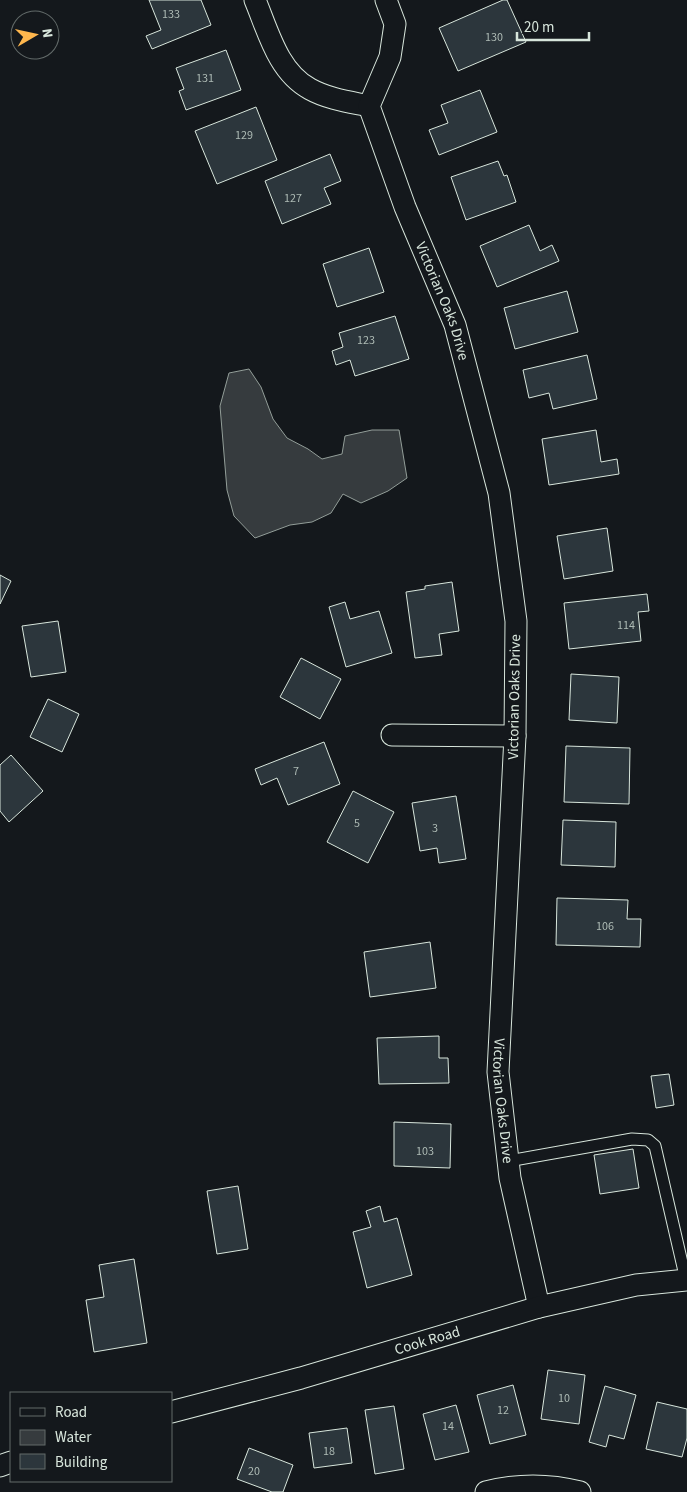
<svg xmlns="http://www.w3.org/2000/svg" width="687" height="1492" viewBox="0 0 687 1492" font-family="'Source Sans 3',sans-serif">
	<style>
		.water { fill: #363b3e; stroke: #939e99 }
		.building { fill: #2c363c; stroke: #d8e6dc }
		.lines { fill: none; stroke-linecap: round; stroke-linejoin: round }
		.service-casing { stroke: #d8e6dc; stroke-width: 13 }
		.minor-casing { stroke: #d8e6dc; stroke-width: 23 }
		.service { stroke: #14181c; stroke-width: 11 }
		.minor { stroke: #14181c; stroke-width: 21 }
		.labels { text-anchor: middle; stroke-width: 4; stroke-linejoin: round; paint-order: stroke }
		.number-label { font-size: 12px; fill: #adbab4 }
		.street-label { font-size: 15px; fill: #d8e6dc; stroke: #14181c }
	</style>
	<rect width="100%" height="100%" fill="#14181c"/>
	<!-- water -->
	<path class="water" d="M249,369L261,387L273,419L287,438L308,449L322,459L342,454L345,436L372,430H399L407,478L388,491L361,503L343,494L331,513L312,522L290,525L255,538L234,516L227,490L220,406L229,373Z"/>
	<!-- building -->
	<g class="building">
		<path d="M149,0H201L211,25L152,49L146,36L161,30Z"/>
		<path d="M503,0H507L526,42L458,71L439,28Z"/>
		<path d="M226,50L241,90L186,110L179,91L184,89L176,68Z"/>
		<path d="M480,90L497,132L439,155L429,130L448,123L441,105Z"/>
		<path d="M256,107L277,160L217,184L195,131Z"/>
		<path d="M330,154L341,181L324,188L331,204L282,224L265,181Z"/>
		<path d="M498,161L504,176L507,175L516,202L466,220L451,177Z"/>
		<path d="M529,225L540,251L552,245L559,261L497,287L480,246Z"/>
		<path d="M369,248L384,292L337,307L323,264Z"/>
		<path d="M567,291L578,332L515,349L504,308Z"/>
		<path d="M395,316L409,359L355,376L350,360L336,365L332,351L343,347L339,333Z"/>
		<path d="M587,355L597,399L553,409L549,393L529,398L523,370Z"/>
		<path d="M596,430L601,462L617,459L619,474L549,485L542,439Z"/>
		<path d="M607,528L613,571L564,579L557,536Z"/>
		<path d="M0,575L11,581L0,604Z"/>
		<path d="M452,582L459,631L439,634L442,655L415,658L406,592L425,589V586Z"/>
		<path d="M647,594L649,611L638,612L641,641L569,649L564,603Z"/>
		<path d="M345,602L350,619L379,611L392,653L346,667L329,607Z"/>
		<path d="M58,621L66,672L31,677L22,626Z"/>
		<path d="M301,658L341,679L320,719L280,697Z"/>
		<path d="M571,674L619,677L617,723L569,720Z"/>
		<path d="M48,699L79,714L62,752L30,737Z"/>
		<path d="M324,742L340,784L288,805L277,778L261,785L255,769Z"/>
		<path d="M566,746L630,748L629,804L564,802Z"/>
		<path d="M11,755L43,791L9,822L0,811V765Z"/>
		<path d="M353,791L394,812L368,863L327,842Z"/>
		<path d="M456,796L466,859L439,863L437,848L420,851L412,803Z"/>
		<path d="M563,820L616,822L615,867L561,865Z"/>
		<path d="M557,898L628,900L627,919H641L640,947L556,945Z"/>
		<path d="M430,942L436,988L370,997L364,952Z"/>
		<path d="M439,1036V1058H448L449,1083L379,1084L377,1038Z"/>
		<path d="M669,1074L674,1105L656,1108L651,1076Z"/>
		<path d="M394,1122L451,1124L450,1168L394,1166Z"/>
		<path d="M633,1149L639,1188L600,1194L594,1155Z"/>
		<path d="M238,1186L248,1249L217,1254L207,1191Z"/>
		<path d="M380,1206L384,1222L397,1218L412,1275L367,1288L353,1232L371,1227L366,1211Z"/>
		<path d="M134,1259L147,1343L94,1352L86,1300L104,1297L99,1265Z"/>
		<path d="M548,1370L585,1375L579,1424L541,1419Z"/>
		<path d="M513,1385L526,1435L490,1444L477,1395Z"/>
		<path d="M605,1386L636,1395L624,1439L609,1435L606,1447L589,1442Z"/>
		<path d="M657,1402L687,1409V1438L682,1457L646,1449Z"/>
		<path d="M456,1405L469,1452L435,1460L423,1414Z"/>
		<path d="M394,1406L404,1469L375,1474L365,1410Z"/>
		<path d="M347,1428L352,1463L314,1468L309,1433Z"/>
		<path d="M249,1448L293,1465L283,1492H272L237,1479Z"/>
	</g>
	<g class="lines">
		<!-- service casing -->
		<g class="service-casing">
			<path id="service" d="M508,1161L632,1139L648,1140L655,1146L686,1280"/>
		</g>
		<!-- minor casing -->
		<g class="minor-casing">
			<g id="minor">
				<path d="M255,0C268,31 278,72 310,89C328,99 350,102 369,106"/>
				<path id="s1" d="M386,0L395,24L390,57L369,106L405,207L455,325L499,493L516,621L515,736L498,1072L510,1178L539,1307"/>
				<path d="M392,735L515,736"/>
				<path id="s2" d="M171,1412L301,1378L539,1307L636,1285L687,1280"/>
				<path d="M0,1466L11,1462"/>
				<path d="M486,1492C517,1484 549,1484 580,1492"/>
			</g>
		</g>
		<!-- service -->
		<use href="#service" class="service"/>
		<!-- minor -->
		<use href="#minor" class="minor"/>
	</g>
	<g class="labels">
		<!-- number labels -->
		<g class="number-label">
			<text x="171" y="18">133</text>
			<text x="494" y="41">130</text>
			<text x="205" y="82">131</text>
			<text x="244" y="139">129</text>
			<text x="293" y="202">127</text>
			<text x="366" y="344">123</text>
			<text x="626" y="629">114</text>
			<text x="296" y="775">7</text>
			<text x="357" y="827">5</text>
			<text x="435" y="832">3</text>
			<text x="605" y="930">106</text>
			<text x="425" y="1155">103</text>
			<text x="564" y="1402">10</text>
			<text x="503" y="1414">12</text>
			<text x="448" y="1430">14</text>
			<text x="329" y="1455">18</text>
			<text x="254" y="1475">20</text>
		</g>
		<!-- street labels -->
		<g class="street-label">
			<text dy="5" stroke="none"><textPath href="#s1" startOffset="321">Victorian Oaks Drive</textPath></text>
			<text transform="translate(514 697) rotate(-89)" y="5">Victorian Oaks Drive</text>
			<text dy="5" stroke="none"><textPath href="#s1" startOffset="1131">Victorian Oaks Drive</textPath></text>
			<text dy="5" stroke="none"><textPath href="#s2" startOffset="266">Cook Road</textPath></text>
		</g>
	</g>
	<!-- legend -->
	<rect x="10" y="1392" width="162" height="90" fill="#14181c" stroke="#626a69"/>
	<rect x="20" y="1408" width="25" height="8" fill="#14181c" stroke="#626a69"/>
	<text x="55" y="1417" font-size="15" fill="#d8e6dc">Road</text>
	<rect x="20" y="1430" width="25" height="15" fill="#363b3e" stroke="#626a69"/>
	<text x="55" y="1442" font-size="15" fill="#d8e6dc">Water</text>
	<rect x="20" y="1454" width="25" height="15" fill="#2c363c" stroke="#626a69"/>
	<text x="55" y="1467" font-size="15" fill="#d8e6dc">Building</text>
	<!-- north arrow -->
	<g transform="translate(35 35) rotate(81)"><circle r="24" fill="#14181c" stroke="#626a69"/>
	<path d="M0-4L9 19L0 12L-9 19Z" fill="#ffb74d"/>
	<text y="-8" font-size="14" font-weight="bold" text-anchor="middle" fill="#d8e6dc">N</text>
	</g>
	<!-- scale -->
	<path d="M517 32v8h72v-8" fill="none" stroke="#d8e6dc" stroke-width="2.5"/>
	<text x="524" y="32" font-size="15" fill="#d8e6dc" stroke="#14181c" stroke-width="4" paint-order="stroke">20 m</text>
</svg>
